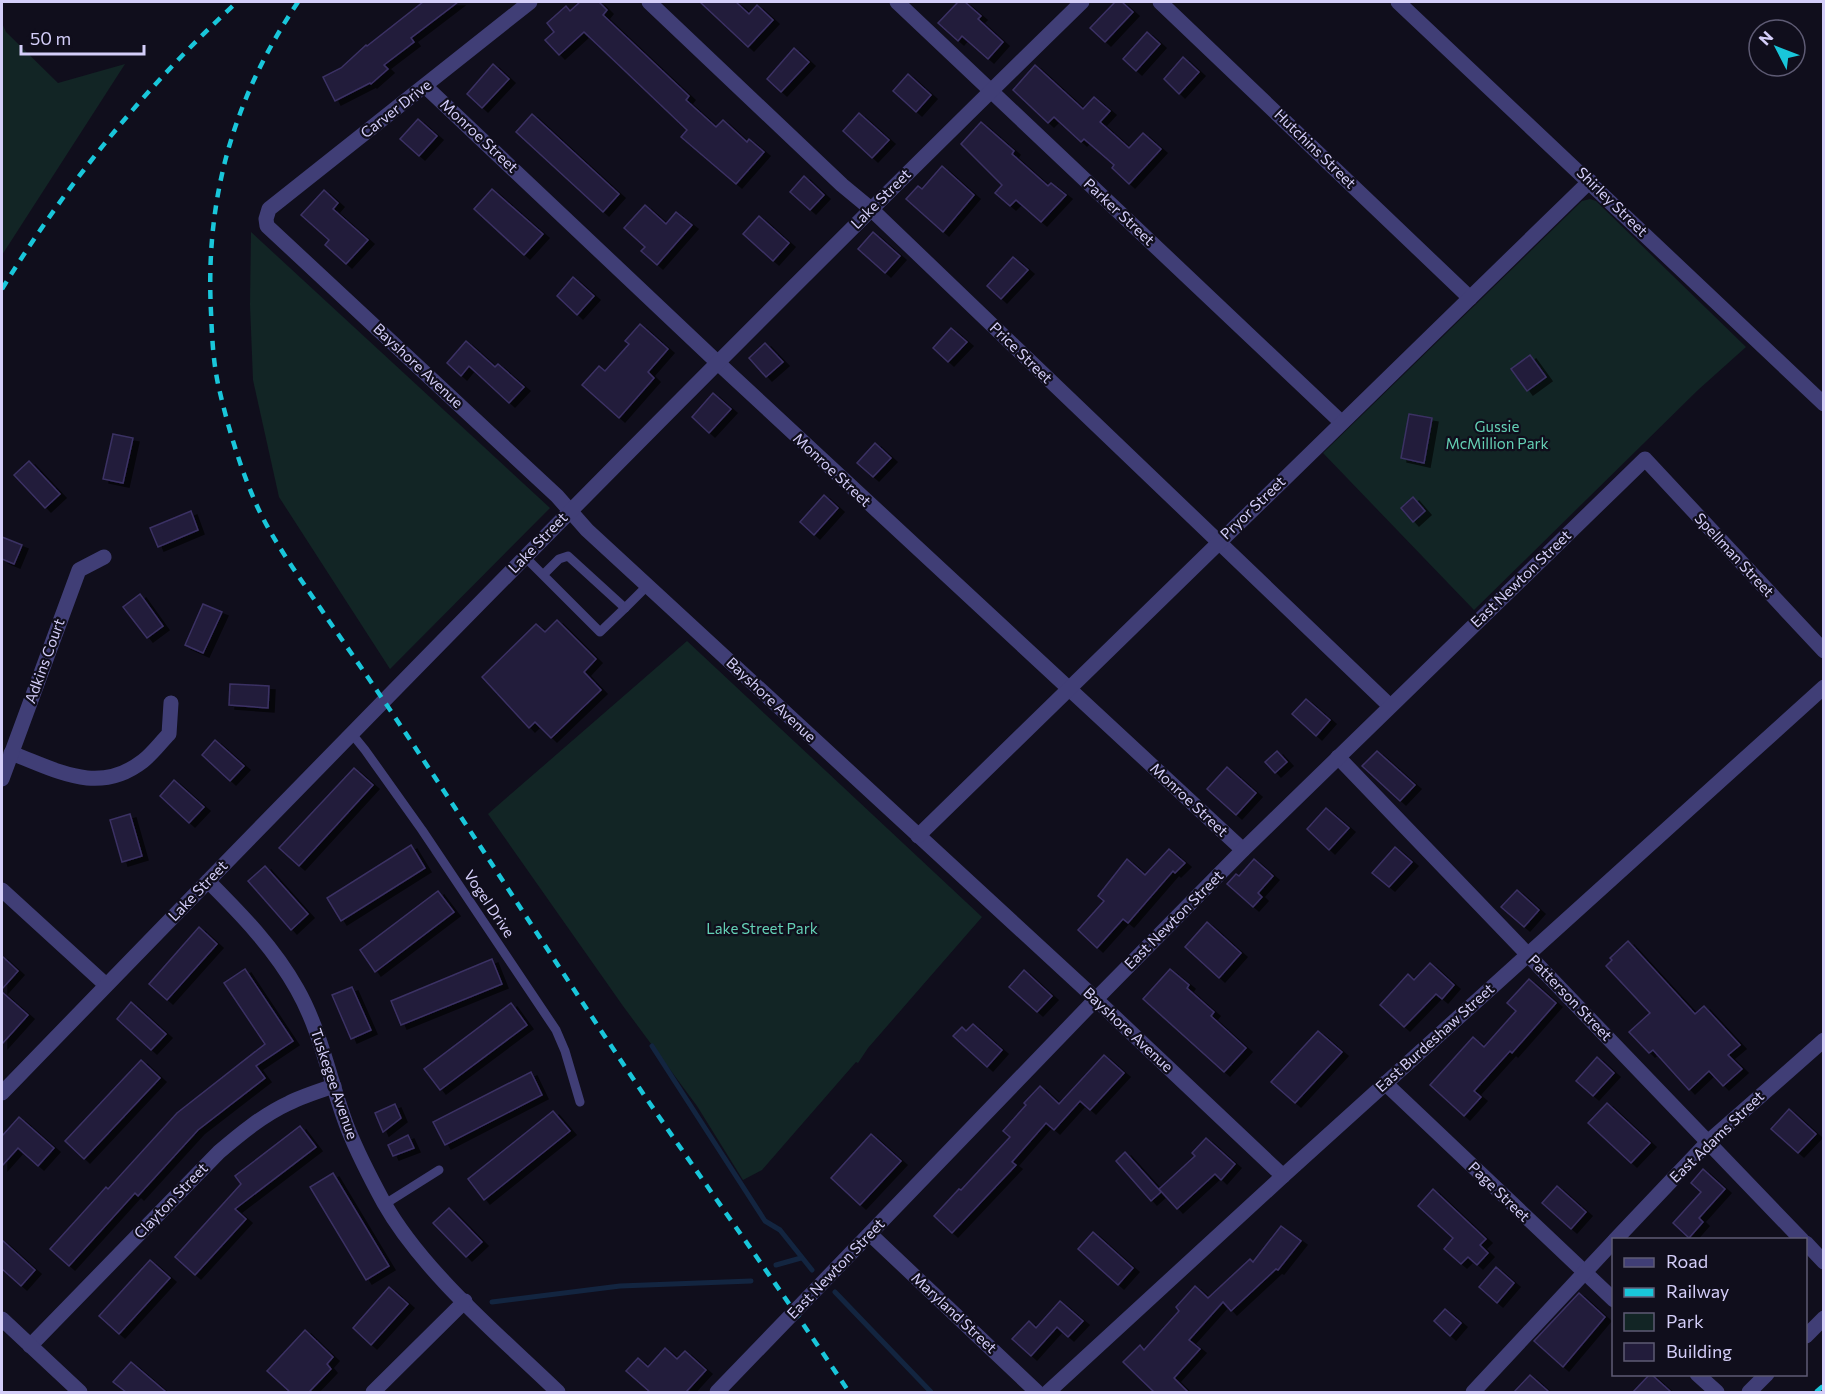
<svg xmlns="http://www.w3.org/2000/svg" width="1825" height="1394" viewBox="0 0 1825 1394" font-family="Commissioner,sans-serif">
	<style>
		.green { fill: #122525 }
		.lines { fill: none; stroke-linecap: round; stroke-linejoin: round }
		.stream { stroke: #132540; stroke-width: 5 }
		.building { fill: #221c3b; stroke: #3b3164; stroke-width: 1.5; filter: url(#shadow) }
		.service { stroke: #403e76; stroke-width: 9 }
		.minor { stroke: #403e76; stroke-width: 15 }
		.tertiary { stroke: #403e76; stroke-width: 15 }
		.rail { stroke: #19c6da; stroke-width: 4.5; stroke-dasharray: 9 8; stroke-linecap: butt }
		.labels { text-anchor: middle; stroke-width: 4.5; stroke-linejoin: round; paint-order: stroke }
		.street-label { font-size: 15px; fill: #d4cef9; stroke: #100e1c }
		.park-label { font-size: 15px; fill: #64d0b5; stroke: #100e1c }
	</style>
	<defs>
		<filter id="shadow"><feDropShadow dx="6" dy="4" stdDeviation="0" flood-color="#0009"/></filter>
	</defs>
	<rect width="100%" height="100%" fill="#100e1c"/>
	<!-- green -->
	<g class="green">
		<path d="M2,23L6,32L58,83L125,64L2,255Z"/>
		<path d="M1590,199L1596,201L1746,347L1698,390L1474,610L1323,453L1582,201Z"/>
		<path d="M251,232L550,508L390,669L279,497L253,380L250,305Z"/>
		<path d="M687,641L982,917L868,1048L858,1063L856,1062L762,1170L743,1180L697,1106L623,1006L488,814Z"/>
	</g>
	<g class="lines">
		<!-- stream -->
		<g class="stream">
			<path d="M652,1046L765,1221L780,1230L812,1270"/>
			<path d="M776,1265L801,1258"/>
			<path d="M835,1292L931,1392"/>
			<path d="M492,1302L620,1286L751,1281"/>
		</g>
	</g>
	<!-- building -->
	<g class="building">
		<path d="M423,2H458L411,38L414,42L384,65L388,69L371,84L370,83L335,101L323,77L341,68L366,45L367,46Z"/>
		<path d="M580,2H599L607,10L603,15L689,96L686,100L716,127L723,120L747,142L749,139L764,152L736,184L681,137L687,130L584,32L559,55L545,40L554,32L547,23L566,6L570,11Z"/>
		<path d="M700,2H736L749,14L757,5L773,20L748,47Z"/>
		<path d="M958,2H965L981,16L978,19L1003,42L988,59L962,36L958,41L938,23Z"/>
		<path d="M1115,2H1122L1133,12L1105,42L1090,28Z"/>
		<path d="M1147,32L1160,44L1136,71L1123,59Z"/>
		<path d="M794,48L809,62L781,92L767,79Z"/>
		<path d="M1183,57L1199,72L1179,94L1164,79Z"/>
		<path d="M493,64L509,79L482,108L467,94Z"/>
		<path d="M1035,65L1083,109L1094,97L1110,111L1100,122L1129,148L1143,133L1161,149L1129,184L1112,168L1114,165L1084,139L1081,142L1054,117L1048,123L1013,90Z"/>
		<path d="M908,74L931,95L916,112L893,91Z"/>
		<path d="M859,113L889,140L872,158L843,131Z"/>
		<path d="M532,114L619,194L603,212L516,132Z"/>
		<path d="M418,119L437,136L419,156L400,139Z"/>
		<path d="M981,122L1014,151L1012,154L1048,186L1051,183L1066,195L1041,222L1016,200L1010,206L995,193L1002,185L961,144Z"/>
		<path d="M942,166L974,195L943,232L906,199L918,186L922,189Z"/>
		<path d="M804,176L824,195L810,210L790,192Z"/>
		<path d="M492,189L543,234L524,255L474,209Z"/>
		<path d="M324,190L338,203L333,209L368,240L346,264L325,245L329,240L301,215Z"/>
		<path d="M645,205L666,224L676,212L692,225L657,265L641,251L645,247L624,228Z"/>
		<path d="M759,216L789,243L773,261L743,234Z"/>
		<path d="M873,232L900,256L885,273L858,249Z"/>
		<path d="M1013,257L1028,270L1001,299L987,286Z"/>
		<path d="M573,277L594,296L577,315L557,296Z"/>
		<path d="M640,324L668,349L648,372L654,378L619,418L582,385L599,366L605,371L629,344L625,341Z"/>
		<path d="M951,328L967,342L948,362L933,348Z"/>
		<path d="M466,341L495,367L498,364L524,387L509,403L469,366L461,376L447,363Z"/>
		<path d="M765,343L783,362L766,377L749,358Z"/>
		<path d="M1530,355L1546,377L1527,391L1511,369Z"/>
		<path d="M713,393L731,409L709,433L692,417Z"/>
		<path d="M1409,414L1432,418L1424,463L1401,458Z"/>
		<path d="M113,434L133,438L123,483L103,479Z"/>
		<path d="M875,443L891,458L873,477L857,463Z"/>
		<path d="M29,461L60,494L45,508L14,475Z"/>
		<path d="M824,495L838,508L814,535L800,522Z"/>
		<path d="M1413,497L1425,511L1413,522L1401,508Z"/>
		<path d="M191,511L198,530L158,547L150,528Z"/>
		<path d="M2,537L22,545L14,564L2,559Z"/>
		<path d="M140,594L163,626L147,638L123,607Z"/>
		<path d="M203,604L222,612L203,653L185,645Z"/>
		<path d="M557,620L596,659L584,672L601,690L551,738L535,722L529,728L482,677L536,624L545,632Z"/>
		<path d="M230,684L269,686L268,708L229,705Z"/>
		<path d="M1306,699L1330,720L1316,736L1292,714Z"/>
		<path d="M215,740L244,766L230,781L202,755Z"/>
		<path d="M1277,751L1287,762L1275,773L1265,762Z"/>
		<path d="M1377,751L1415,785L1400,801L1362,766Z"/>
		<path d="M1227,767L1256,793L1236,815L1207,789Z"/>
		<path d="M354,768L373,785L299,866L279,848Z"/>
		<path d="M174,780L204,807L189,823L160,796Z"/>
		<path d="M1326,808L1349,828L1329,850L1307,829Z"/>
		<path d="M130,814L142,856L122,862L110,820Z"/>
		<path d="M411,845L425,868L341,921L327,898Z"/>
		<path d="M1395,847L1412,862L1389,887L1372,873Z"/>
		<path d="M1169,849L1185,863L1175,873L1173,871L1128,923L1123,919L1097,948L1078,930L1104,901L1098,896L1127,859L1145,875Z"/>
		<path d="M1254,859L1273,876L1258,893L1262,897L1253,907L1227,884L1236,874L1239,876Z"/>
		<path d="M265,866L308,914L291,930L248,881Z"/>
		<path d="M1517,890L1539,910L1524,927L1501,907Z"/>
		<path d="M438,891L454,912L375,972L360,950Z"/>
		<path d="M1207,922L1241,953L1219,978L1185,947Z"/>
		<path d="M199,927L217,944L167,1000L149,984Z"/>
		<path d="M1628,941L1695,1014L1704,1006L1740,1045L1728,1055L1742,1069L1723,1086L1709,1071L1689,1090L1653,1050L1649,1053L1629,1032L1650,1013L1606,966L1612,960L1610,958Z"/>
		<path d="M2,956L18,971L2,989Z"/>
		<path d="M492,959L502,984L401,1025L391,1001Z"/>
		<path d="M1430,963L1454,985L1442,999L1436,994L1404,1027L1380,1005L1408,974L1414,980Z"/>
		<path d="M245,969L293,1041L256,1066L265,1078L198,1130L138,1196L135,1193L69,1266L50,1249L106,1187L108,1189L177,1113L265,1044L224,983Z"/>
		<path d="M1170,969L1189,985L1187,988L1214,1012L1211,1016L1246,1048L1224,1072L1143,999Z"/>
		<path d="M1024,970L1052,996L1037,1012L1009,987Z"/>
		<path d="M1529,979L1556,1003L1512,1053L1510,1051L1474,1091L1481,1097L1464,1116L1430,1085L1473,1037L1484,1047L1516,1011L1507,1003Z"/>
		<path d="M352,987L371,1030L351,1039L332,995Z"/>
		<path d="M2,992L28,1015L2,1044Z"/>
		<path d="M131,1002L166,1034L151,1050L117,1019Z"/>
		<path d="M511,1003L527,1025L440,1090L424,1069Z"/>
		<path d="M973,1024L1002,1050L987,1067L953,1036L962,1027L966,1031Z"/>
		<path d="M1318,1031L1342,1052L1295,1103L1271,1082Z"/>
		<path d="M1104,1055L1124,1073L1090,1110L1080,1101L1054,1130L1046,1123L1012,1162L1016,1165L952,1233L934,1216L959,1189L961,1190L1010,1137L1003,1131L1026,1105L1024,1103L1040,1086L1059,1104Z"/>
		<path d="M1597,1057L1614,1073L1593,1096L1576,1081Z"/>
		<path d="M141,1060L160,1078L84,1159L65,1141Z"/>
		<path d="M531,1072L542,1095L445,1145L433,1122Z"/>
		<path d="M1607,1103L1650,1143L1631,1163L1588,1123Z"/>
		<path d="M395,1104L401,1118L383,1132L375,1113Z"/>
		<path d="M1789,1109L1816,1134L1798,1153L1771,1129Z"/>
		<path d="M553,1111L570,1131L484,1200L468,1179Z"/>
		<path d="M19,1117L54,1148L38,1166L18,1148L2,1166V1136Z"/>
		<path d="M300,1126L316,1147L235,1209L246,1219L195,1275L175,1257L241,1184L235,1176Z"/>
		<path d="M871,1134L901,1161L860,1205L831,1178Z"/>
		<path d="M408,1135L414,1148L393,1156L388,1145Z"/>
		<path d="M1206,1138L1235,1164L1221,1180L1215,1174L1177,1209L1159,1189L1195,1156L1192,1153Z"/>
		<path d="M1125,1152L1161,1192L1151,1201L1116,1161Z"/>
		<path d="M1703,1169L1725,1189L1699,1218L1703,1222L1689,1238L1673,1223L1701,1192L1691,1183Z"/>
		<path d="M333,1173L389,1266L366,1280L310,1187Z"/>
		<path d="M1557,1186L1586,1212L1571,1229L1542,1203Z"/>
		<path d="M1433,1189L1486,1239L1480,1245L1488,1253L1477,1265L1468,1257L1461,1264L1444,1249L1453,1238L1418,1206Z"/>
		<path d="M449,1208L482,1242L466,1257L433,1223Z"/>
		<path d="M1281,1226L1301,1241L1278,1270L1276,1269L1231,1311L1223,1302L1189,1340L1200,1349L1174,1378L1188,1392H1154L1123,1362L1140,1345L1144,1350L1179,1311L1176,1307L1195,1286L1208,1298L1250,1259L1253,1262Z"/>
		<path d="M1093,1232L1133,1268L1118,1285L1078,1249Z"/>
		<path d="M2,1240L35,1270L21,1286L2,1269Z"/>
		<path d="M150,1260L170,1278L119,1334L99,1316Z"/>
		<path d="M1496,1267L1514,1283L1497,1303L1479,1287Z"/>
		<path d="M389,1287L408,1304L371,1345L353,1328Z"/>
		<path d="M1579,1293L1605,1317L1563,1367L1534,1341Z"/>
		<path d="M1060,1301L1083,1321L1068,1337L1057,1327L1031,1356L1012,1339L1029,1321L1036,1328Z"/>
		<path d="M1445,1309L1461,1323L1450,1336L1434,1321Z"/>
		<path d="M305,1330L333,1357L327,1364L331,1369L309,1392H290L267,1371Z"/>
		<path d="M665,1348L677,1359L685,1351L706,1370L686,1392H650L626,1371L638,1358L648,1367Z"/>
		<path d="M131,1362L166,1392H126L113,1382Z"/>
		<path d="M1650,1374H1651L1671,1392H1633Z"/>
		<path d="M1530,1375L1549,1392H1514Z"/>
	</g>
	<g class="lines">
		<!-- service -->
		<g class="service">
			<path d="M525,557L600,632L625,608L568,556L559,559L543,575"/>
			<path d="M625,608L647,586"/>
			<path d="M352,734L365,750L422,830L556,1030L565,1051L580,1102"/>
			<path d="M385,1204L439,1170"/>
		</g>
		<!-- minor -->
		<g class="minor">
			<path d="M530,2L269,209L266,219L267,226L557,496L587,530L1085,989L1283,1176"/>
			<path d="M649,2L842,185L871,209L1390,706"/>
			<path d="M897,2L1341,422"/>
			<path d="M1160,2L1470,298"/>
			<path d="M1398,2L1824,404"/>
			<path d="M425,86L717,362L1243,850"/>
			<path d="M11,753C57,770 98,796 143,761C153,753 161,742 169,734L171,703"/>
			<path d="M1338,757L1802,1240"/>
			<path d="M2,779L79,570L104,557"/>
			<path d="M918,836L1590,181"/>
			<path d="M208,881C241,914 274,948 297,989C322,1033 330,1083 348,1129C358,1154 371,1179 384,1203C423,1272 501,1337 558,1392"/>
			<path d="M2,890L106,985"/>
			<path d="M1385,1083L1614,1300"/>
			<path d="M870,1234L1037,1392"/>
			<path d="M1615,1240L1708,1142L1824,1040"/>
			<path d="M1806,1243L1824,1262"/>
			<path d="M1806,1336L1824,1318"/>
			<path d="M30,1346L219,1152C240,1134 263,1115 289,1103C303,1096 319,1091 334,1086"/>
			<path d="M1697,1374L1717,1392"/>
			<path d="M373,1392L465,1301"/>
			<path d="M717,1392L1096,999L1243,850L1645,459L1824,651"/>
			<path d="M1473,1392L1614,1241"/>
			<path d="M1749,1392L1767,1374"/>
		</g>
		<!-- tertiary -->
		<g class="tertiary">
			<path d="M2,1093C358,726 716,359 1082,2"/>
			<path d="M2,1319L80,1392"/>
			<path d="M1048,1392L1283,1176L1824,687"/>
		</g>
		<!-- rail -->
		<g class="rail">
			<path d="M298,2C234,97 205,197 211,312C212,336 213,360 218,384C227,424 240,468 257,506C275,545 305,585 329,621C363,670 396,718 428,767C499,874 568,982 640,1089C709,1190 781,1290 849,1392"/>
			<path d="M2,289C67,183 146,86 237,2"/>
			<path d="M1816,1392L1824,1385"/>
		</g>
	</g>
	<g class="labels">
		<!-- street labels -->
		<g class="street-label">
			<text transform="translate(396 109) rotate(-38)" y="5">Carver Drive</text>
			<text transform="translate(479 136) rotate(43)" y="5">Monroe Street</text>
			<text transform="translate(1315 149) rotate(44)" y="5">Hutchins Street</text>
			<text transform="translate(881 199) rotate(-45)" y="5">Lake Street</text>
			<text transform="translate(1612 202) rotate(44)" y="5">Shirley Street</text>
			<text transform="translate(1119 212) rotate(43)" y="5">Parker Street</text>
			<text transform="translate(1021 353) rotate(44)" y="5">Price Street</text>
			<text transform="translate(418 366) rotate(43)" y="5">Bayshore Avenue</text>
			<text transform="translate(832 470) rotate(43)" y="5">Monroe Street</text>
			<text transform="translate(1253 508) rotate(-44)" y="5">Pryor Street</text>
			<text transform="translate(538 543) rotate(-46)" y="5">Lake Street</text>
			<text transform="translate(1734 555) rotate(47)" y="5">Spellman Street</text>
			<text transform="translate(1521 579) rotate(-44)" y="5">East Newton Street</text>
			<text transform="translate(45 661) rotate(-70)" y="5">Adkins Court</text>
			<text transform="translate(771 700) rotate(43)" y="5">Bayshore Avenue</text>
			<text transform="translate(1189 800) rotate(43)" y="5">Monroe Street</text>
			<text transform="translate(198 891) rotate(-46)" y="5">Lake Street</text>
			<text transform="translate(489 904) rotate(56)" y="5">Vogel Drive</text>
			<text transform="translate(1174 920) rotate(-45)" y="5">East Newton Street</text>
			<text transform="translate(1570 998) rotate(46)" y="5">Patterson Street</text>
			<text transform="translate(1128 1030) rotate(43)" y="5">Bayshore Avenue</text>
			<text transform="translate(1435 1038) rotate(-42)" y="5">East Burdeshaw Street</text>
			<text transform="translate(334 1084) rotate(71)" y="5">Tuskegee Avenue</text>
			<text transform="translate(1717 1137) rotate(-44)" y="5">East Adams Street</text>
			<text transform="translate(1499 1192) rotate(44)" y="5">Page Street</text>
			<text transform="translate(171 1201) rotate(-46)" y="5">Clayton Street</text>
			<text transform="translate(836 1269) rotate(-46)" y="5">East Newton Street</text>
			<text transform="translate(954 1313) rotate(43)" y="5">Maryland Street</text>
		</g>
		<!-- park labels -->
		<g class="park-label">
			<text x="1497" y="432">Gussie<tspan x="1497" dy="17">McMillion Park</tspan></text>
			<text x="762" y="934">Lake Street Park</text>
		</g>
	</g>
	<!-- border -->
	<rect width="1825" height="1394" fill="none" stroke="#d4cef9" stroke-width="6"/>
	<!-- legend -->
	<rect x="1612" y="1238" width="195" height="138" fill="#100e1c" stroke="#5e5b74" stroke-width="1.5"/>
	<rect x="1624" y="1258" width="30" height="9" fill="#403e76" stroke="#5e5b74" stroke-width="1.5"/>
	<text x="1666" y="1268" font-size="18" fill="#d4cef9">Road</text>
	<rect x="1624" y="1288" width="30" height="9" fill="#19c6da" stroke="#5e5b74" stroke-width="1.5"/>
	<text x="1666" y="1298" font-size="18" fill="#d4cef9">Railway</text>
	<rect x="1624" y="1313" width="30" height="18" fill="#122525" stroke="#5e5b74" stroke-width="1.5"/>
	<text x="1666" y="1328" font-size="18" fill="#d4cef9">Park</text>
	<rect x="1624" y="1343" width="30" height="18" fill="#221c3b" stroke="#5e5b74" stroke-width="1.5"/>
	<text x="1666" y="1358" font-size="18" fill="#d4cef9">Building</text>
	<!-- north arrow -->
	<g transform="translate(1777 48) rotate(312)"><circle r="28" fill="#100e1c" stroke="#5e5b74" stroke-width="1.5"/>
	<path d="M0-4.5L10 22L0 15L-10 22Z" fill="#19c6da"/>
	<text y="-9" font-size="16" font-weight="bold" text-anchor="middle" fill="#d4cef9">N</text>
	</g>
	<!-- scale -->
	<path d="M21 45v9h123v-9" fill="none" stroke="#d4cef9" stroke-width="3"/>
	<text x="30" y="45" font-size="18" fill="#d4cef9" stroke="#100e1c" stroke-width="4.5" paint-order="stroke">50 m</text>
</svg>
